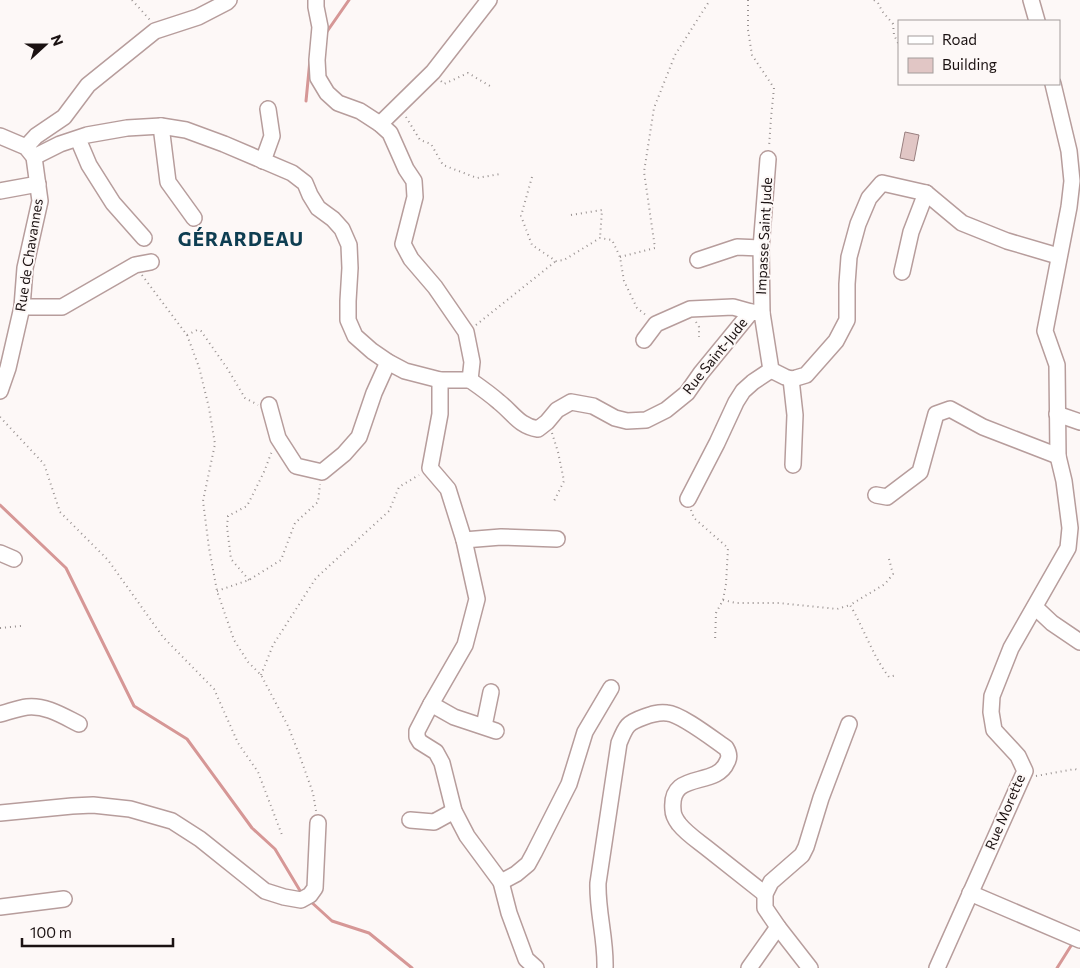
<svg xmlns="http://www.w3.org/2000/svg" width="1080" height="968" viewBox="0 0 1080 968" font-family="Commissioner,sans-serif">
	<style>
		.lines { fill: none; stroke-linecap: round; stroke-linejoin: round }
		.stream { stroke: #d69796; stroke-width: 3 }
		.building { fill: #e1c6c5; stroke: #987f7f }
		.minor-casing { stroke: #b79d9c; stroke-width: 18 }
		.path { stroke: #999291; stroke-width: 2; stroke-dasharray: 1 4; stroke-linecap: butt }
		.minor { stroke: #fff; stroke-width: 15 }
		.labels { text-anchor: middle; stroke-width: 4; stroke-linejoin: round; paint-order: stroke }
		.street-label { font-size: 14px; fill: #1b1212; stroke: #fdf8f7 }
		.district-label { font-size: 19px; font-weight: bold; letter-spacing: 1px; fill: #0e3e52; stroke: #fdf8f7 }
	</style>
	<rect width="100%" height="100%" fill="#fdf8f7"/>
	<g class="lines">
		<!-- stream -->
		<g class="stream">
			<path d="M326,33L349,0"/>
			<path d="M306,101L310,60L311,57"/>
			<path d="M0,505L66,568L134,706L187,739L252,828L275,849L302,894"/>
			<path d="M309,900L332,921L369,933L412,968"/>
			<path d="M1057,968L1074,941"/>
		</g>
	</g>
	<!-- building -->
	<path class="building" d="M905,132L919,135L914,161L900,158Z"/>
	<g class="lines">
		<!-- minor casing -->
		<g class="minor-casing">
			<g id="minor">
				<path d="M316,0V7L320,27L317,60L318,78L327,93L338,103L360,111L380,124L390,133L406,169L414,181L415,197L403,244L411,259L435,287L466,332L472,362L470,380C480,387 490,394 499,402C513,413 519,426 538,429L547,422L557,410L571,402L593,406L615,418L627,421L646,420L666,410L687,393L701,373L751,312L762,313L771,370L785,377L791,379L796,378L806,375L836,341L847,320V284L849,257L858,224L869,198L882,183L926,193L962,223L1007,241L1058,256"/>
				<path d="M1031,0L1037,21"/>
				<path d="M380,124L433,72L489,0"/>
				<path d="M161,126L168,182L194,218"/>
				<path d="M0,136L26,147L34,157L40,201L25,268L22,307L8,368L0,391"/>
				<path d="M78,139L89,165L113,203L144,238"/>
				<path d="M26,147L36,136L64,117L88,85L155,31L198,17L227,2L229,0"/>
				<path d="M34,157L60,144L87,135L127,128L161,126L186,130L224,144L292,173L305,183L310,195L318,208L333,219L342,229L349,245L350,268L348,301V320L355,336L372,351L388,362L405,371L440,380H470"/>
				<path d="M263,161L272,136L268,109"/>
				<path d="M0,191L38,184"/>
				<path d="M698,260L737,247L761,248"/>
				<path d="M902,272L911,232L926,193"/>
				<path d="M22,307H62L135,265L151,262"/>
				<path d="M762,313L761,248L768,159"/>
				<path d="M644,340L656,324L690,309L733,307L751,312"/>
				<path d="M791,379L795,415L793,465"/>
				<path d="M440,380V414L430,468L448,489L464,540L501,537L557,539"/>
				<path d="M269,405L278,438L296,466L322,472L344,454L359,437L374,393L388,362"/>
				<path d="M1057,414L1080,422"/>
				<path d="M876,495L887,497L920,472L936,414L950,409L983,427L1058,456"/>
				<path d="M688,499L717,443L736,402L743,391L753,382L771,370"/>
				<path d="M464,540L477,599L465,645L431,704L417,731V737L420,742L436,752L442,763L454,811L467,836L501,882L509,913L526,959L536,968"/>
				<path d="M0,553L14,559"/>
				<path d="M1035,607L1052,623L1080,642"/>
				<path d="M431,704L454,717L496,731"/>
				<path d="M0,714C9,712 18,708 27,707C46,705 63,716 79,724"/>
				<path d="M484,726L491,692"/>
				<path d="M0,813L72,806L93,805L130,809L172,821L200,839L265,891L284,897L301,900L310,895L315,888L318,823"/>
				<path d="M410,820L434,822L454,811"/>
				<path d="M501,882L516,874L528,864L534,853L569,784L585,732L611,688"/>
				<path d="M970,893L1080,940"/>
				<path d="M0,907L64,899"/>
				<path d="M605,968C606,939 597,911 598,883L619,743C626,726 627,723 644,717C652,714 658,712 667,713C681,714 713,739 726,748C729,753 730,757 727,762C716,789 669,769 673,810C673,815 676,820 679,824C687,834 698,841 708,849C727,864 746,879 765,894"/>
				<path d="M749,968L778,927"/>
				<path d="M810,968L778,927L765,908V894L771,882L802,855L806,847L821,798L849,724"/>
				<path d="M937,968L1025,771L1018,756L994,730L991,712L992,696L1011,648L1068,548L1070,528L1064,481L1058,456L1057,365L1045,331L1069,207L1072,181L1069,151L1053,84"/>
			</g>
		</g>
		<!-- path -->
		<g class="path">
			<path d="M132,0L150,20"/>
			<path d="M748,0V30L752,55L774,88L771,118L769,147"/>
			<path d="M874,0L878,3L882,11L893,24L894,35L899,45"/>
			<path d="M441,81L444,84L468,73L490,86"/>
			<path d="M406,117L420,140L431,144L443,165L477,178L500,174"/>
			<path d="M532,177L521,216L532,245L556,261L564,260L600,238L612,240L620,257L624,281L637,308L647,316"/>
			<path d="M571,215L602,210L600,238"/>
			<path d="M620,257L655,248L644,172L654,108L675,55L710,0"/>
			<path d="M142,275L187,335L199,367L209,408L215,444L203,501L209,548L217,591L234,640L248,662L261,675L288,726L299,754L313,793L316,811"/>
			<path d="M696,322L699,327V337"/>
			<path d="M476,325L556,261"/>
			<path d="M187,335L197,330L201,331L227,368L245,398L258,405"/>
			<path d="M0,417L44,464L60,512L108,560L163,637L214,689L238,743L258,772L282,835"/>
			<path d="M552,433L558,452L564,481L553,503"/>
			<path d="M691,510L694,518L728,548L726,584L723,600L716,613L715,642"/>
			<path d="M889,559L893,574L885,584L850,605C864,628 872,655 889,677L897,675"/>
			<path d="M249,580L231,559L227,527L228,516L247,506L264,472L272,451"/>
			<path d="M217,591L249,580L281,560L295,523L318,502L320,484"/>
			<path d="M723,600L736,603H779L837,609L850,605"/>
			<path d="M0,628L21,626"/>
			<path d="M261,675L273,645L316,578L389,511L399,487L419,475"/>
			<path d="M1036,776L1075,769L1080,771"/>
		</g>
		<!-- minor -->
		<use href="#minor" class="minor"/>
	</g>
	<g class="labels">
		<!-- street labels -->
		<g class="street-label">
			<text transform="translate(764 236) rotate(-87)" y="5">Impasse Saint Jude</text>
			<text transform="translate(29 255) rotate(-81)" y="5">Rue de Chavannes</text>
			<text transform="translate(715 356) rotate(-51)" y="5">Rue Saint-Jude</text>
			<text transform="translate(1005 812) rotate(-67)" y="5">Rue Morette</text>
		</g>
		<!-- district labels -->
		<g class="district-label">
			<text x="241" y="246">GÉRARDEAU</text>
		</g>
	</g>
	<!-- legend -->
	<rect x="898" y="20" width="162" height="65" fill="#fdf8f7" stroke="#a39c9b"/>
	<rect x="908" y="36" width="25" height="8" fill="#ffffff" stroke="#a39c9b"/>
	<text x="942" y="45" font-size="15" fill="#1b1212">Road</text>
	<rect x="908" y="58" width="25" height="15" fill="#e1c6c5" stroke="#a39c9b"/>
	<text x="942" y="70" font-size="15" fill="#1b1212">Building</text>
	<!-- north arrow -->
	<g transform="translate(45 45) rotate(69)" stroke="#fdf8f7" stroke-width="4" paint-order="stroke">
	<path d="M0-4L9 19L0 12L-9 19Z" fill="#1b1212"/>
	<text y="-8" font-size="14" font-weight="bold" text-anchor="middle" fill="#1b1212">N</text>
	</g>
	<!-- scale -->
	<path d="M22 938v8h151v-8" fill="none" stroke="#1b1212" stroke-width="2.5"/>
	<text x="30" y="938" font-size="15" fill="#1b1212" stroke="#fdf8f7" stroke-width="4" paint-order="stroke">100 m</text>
</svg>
